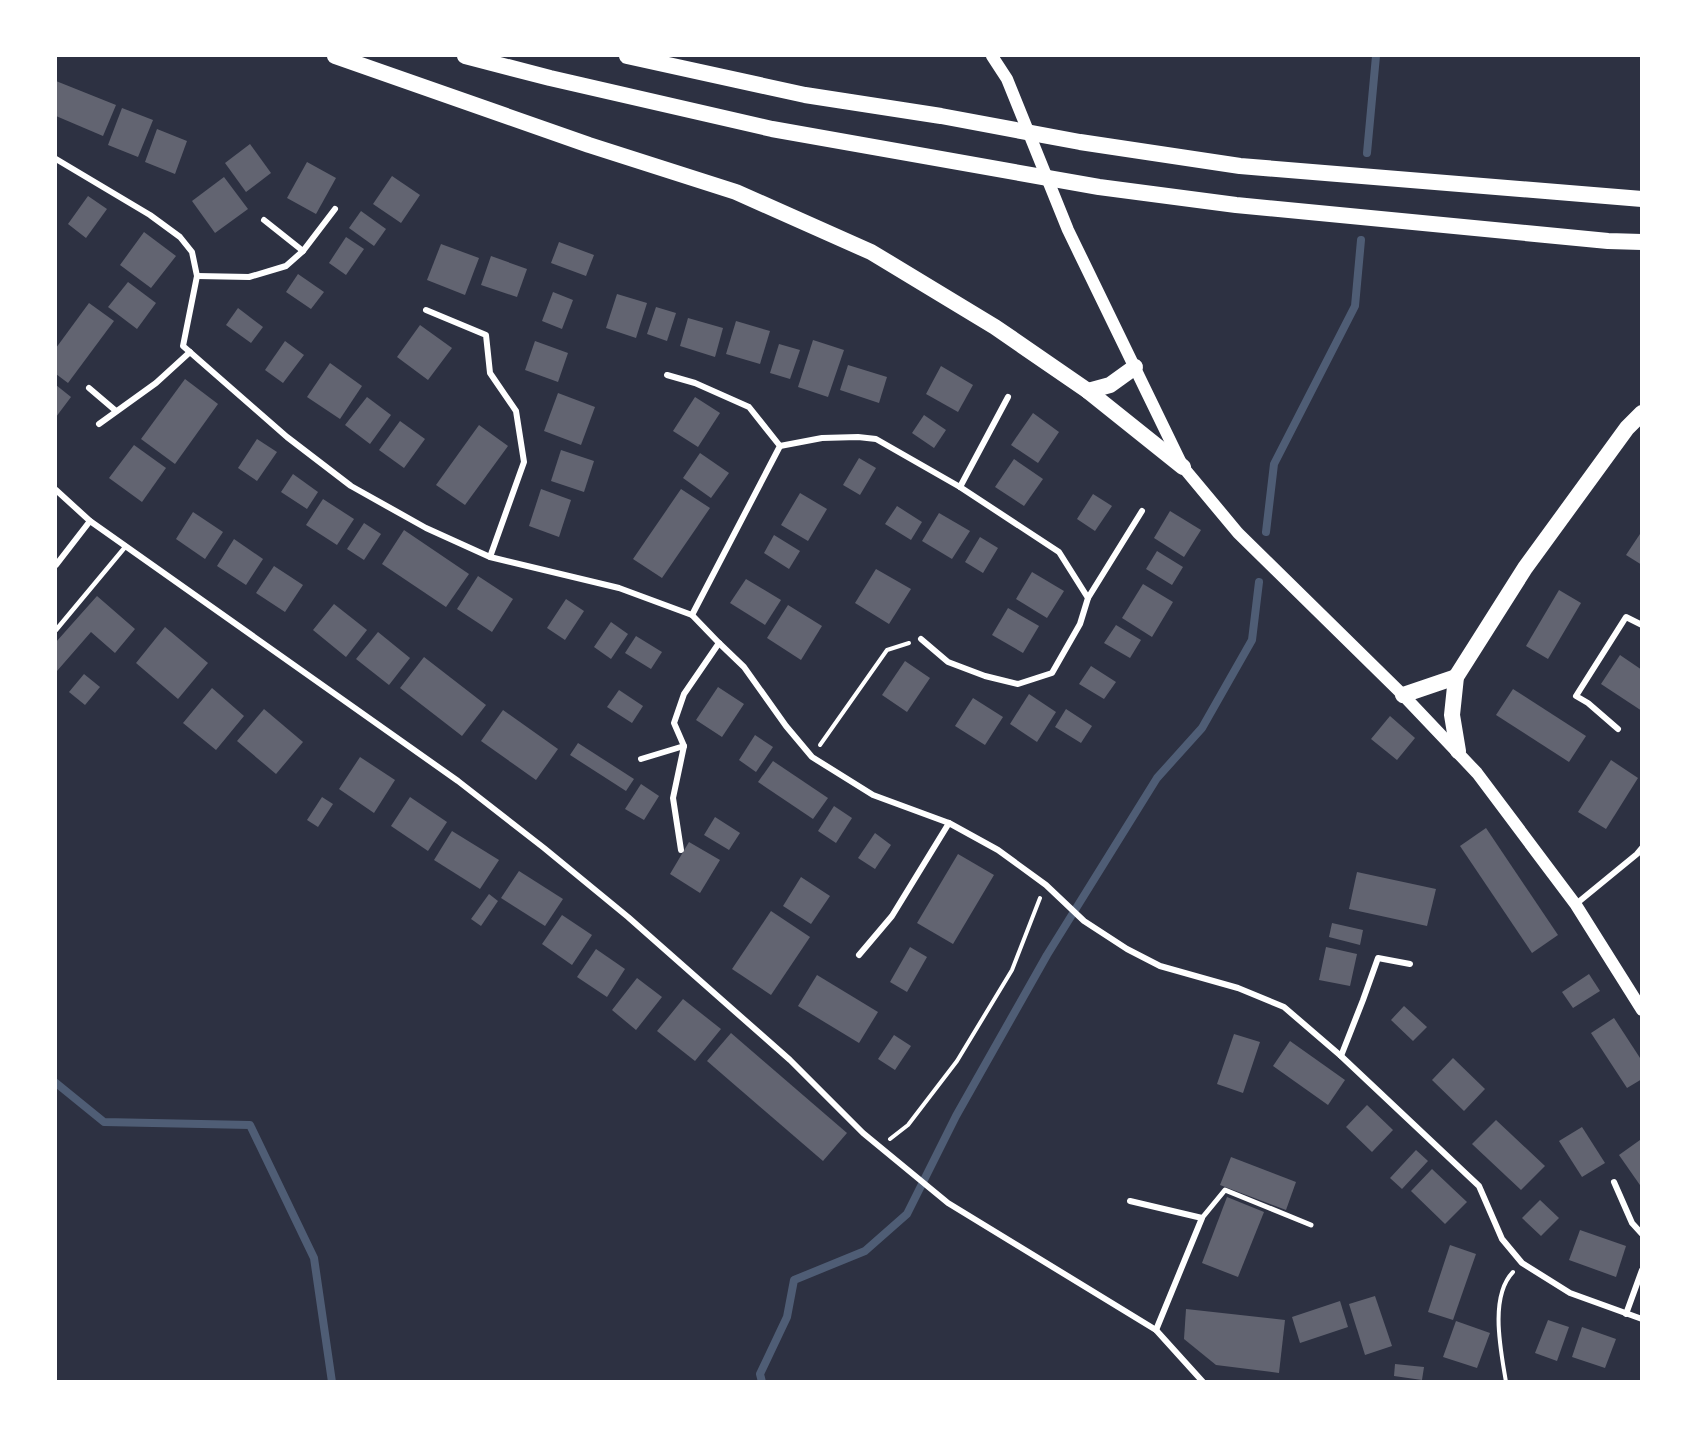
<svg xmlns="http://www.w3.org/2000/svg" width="1697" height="1437" viewBox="0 0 1697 1437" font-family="Lato,sans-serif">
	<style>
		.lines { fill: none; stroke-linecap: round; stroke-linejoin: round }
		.stream { stroke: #4f5d75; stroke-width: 8 }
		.building { fill: #626471 }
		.path { stroke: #fff; stroke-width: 4 }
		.service { stroke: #fff; stroke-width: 4.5 }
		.pedestrian { stroke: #fff; stroke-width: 5 }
		.minor { stroke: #fff; stroke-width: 6 }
		.secondary { stroke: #fff; stroke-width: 12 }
		.trunk { stroke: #fff; stroke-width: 16 }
	</style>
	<rect width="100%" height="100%" fill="#2d3142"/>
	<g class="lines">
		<!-- stream -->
		<g class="stream">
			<path d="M1367,153L1376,56"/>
			<path d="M1266,532L1274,464L1355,306L1361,240"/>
			<path d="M56,1083L104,1122L250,1125L314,1258L332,1382"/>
			<path d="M762,1382L760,1374L787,1317L794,1280L865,1251L907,1214L956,1116L1047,955L1157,778L1202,728L1252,640L1259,582"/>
		</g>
	</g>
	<!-- building -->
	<g class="building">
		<path d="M56,81L116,105L103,136L56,116Z"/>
		<path d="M122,108L153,120L138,157L108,145Z"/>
		<path d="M157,129L187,141L175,174L145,162Z"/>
		<path d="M250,144L271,173L246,192L225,163Z"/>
		<path d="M307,162L336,178L316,214L287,198Z"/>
		<path d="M392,176L420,195L401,223L373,204Z"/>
		<path d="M224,177L248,209L215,233L192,201Z"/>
		<path d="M88,196L107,209L86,238L68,224Z"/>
		<path d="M361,211L386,229L374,246L349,228Z"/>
		<path d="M144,232L176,256L151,288L120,265Z"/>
		<path d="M346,237L364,249L346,275L329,263Z"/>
		<path d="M559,242L594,255L586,276L551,263Z"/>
		<path d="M441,244L479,258L465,295L427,280Z"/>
		<path d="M491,256L527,269L517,297L481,285Z"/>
		<path d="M298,274L324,292L311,309L286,292Z"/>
		<path d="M128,282L156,303L137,329L108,307Z"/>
		<path d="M553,292L573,300L562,329L542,321Z"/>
		<path d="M617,294L647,303L636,338L606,328Z"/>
		<path d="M89,303L114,321L68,383L56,374V348Z"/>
		<path d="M656,307L676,313L667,341L647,334Z"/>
		<path d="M238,308L263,327L251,343L226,325Z"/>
		<path d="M688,318L723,328L715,357L680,346Z"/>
		<path d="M736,321L770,331L760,364L726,354Z"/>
		<path d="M420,325L452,348L428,380L397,357Z"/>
		<path d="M813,340L844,350L828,397L798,387Z"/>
		<path d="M285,341L304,355L283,383L265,370Z"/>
		<path d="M535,341L568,353L558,382L525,370Z"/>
		<path d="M779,344L800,350L790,379L770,373Z"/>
		<path d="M330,363L362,386L340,419L307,397Z"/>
		<path d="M848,365L887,377L879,403L840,390Z"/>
		<path d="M941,366L973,385L958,412L926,394Z"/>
		<path d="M185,379L218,404L175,464L141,439Z"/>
		<path d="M56,385L71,397L56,417Z"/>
		<path d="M558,393L595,407L581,445L544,431Z"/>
		<path d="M367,397L391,415L370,444L345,425Z"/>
		<path d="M695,397L720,413L698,447L673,431Z"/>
		<path d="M1033,413L1059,432L1038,463L1011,445Z"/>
		<path d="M924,415L946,430L934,448L912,433Z"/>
		<path d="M400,421L425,439L404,468L379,450Z"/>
		<path d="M479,425L508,446L465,505L436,485Z"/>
		<path d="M257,439L277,452L257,481L238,468Z"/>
		<path d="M134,445L166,468L142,502L109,478Z"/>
		<path d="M561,450L594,461L584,492L551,481Z"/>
		<path d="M700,453L729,473L711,498L683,478Z"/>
		<path d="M859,458L876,468L860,495L843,485Z"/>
		<path d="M1014,459L1043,479L1024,506L995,487Z"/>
		<path d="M293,474L318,492L307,509L281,492Z"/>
		<path d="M541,489L571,500L559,537L529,526Z"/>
		<path d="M681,489L710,508L662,578L633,559Z"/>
		<path d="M800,493L827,509L808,541L781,525Z"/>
		<path d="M1093,494L1112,506L1095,531L1077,519Z"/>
		<path d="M323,499L354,519L337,545L306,525Z"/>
		<path d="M897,506L922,522L911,540L885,524Z"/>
		<path d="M1170,511L1201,530L1184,557L1154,538Z"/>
		<path d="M193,512L223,532L205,559L176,539Z"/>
		<path d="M939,513L970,531L952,559L922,541Z"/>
		<path d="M364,523L381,534L364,560L347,549Z"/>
		<path d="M404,530L469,574L446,607L382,564Z"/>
		<path d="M1642,531V565L1626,555Z"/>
		<path d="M774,535L800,551L789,569L764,553Z"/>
		<path d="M980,537L998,548L983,573L965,562Z"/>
		<path d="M234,539L263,559L246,585L217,566Z"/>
		<path d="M1157,551L1183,567L1172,585L1146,569Z"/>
		<path d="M274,566L303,585L285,612L256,593Z"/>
		<path d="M876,569L911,589L889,624L855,603Z"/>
		<path d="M1032,572L1064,591L1047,618L1016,599Z"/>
		<path d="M478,576L513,599L492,632L457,609Z"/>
		<path d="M746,579L781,600L765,625L730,603Z"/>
		<path d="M1143,584L1173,602L1152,637L1122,618Z"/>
		<path d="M1559,590L1581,603L1548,659L1526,646Z"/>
		<path d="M97,596L135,629L115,653L91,632L57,671L56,669V642Z"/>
		<path d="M566,599L584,611L565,640L547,628Z"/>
		<path d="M334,604L367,630L346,657L313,630Z"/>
		<path d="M788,605L822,626L801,660L767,638Z"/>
		<path d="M1008,608L1039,626L1023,653L992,635Z"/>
		<path d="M611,622L628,634L611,659L594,647Z"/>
		<path d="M1116,625L1141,640L1130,658L1104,643Z"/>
		<path d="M165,627L208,663L178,699L136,663Z"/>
		<path d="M378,632L410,658L389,685L356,659Z"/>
		<path d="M636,636L662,652L651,669L625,653Z"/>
		<path d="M1620,655L1642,670V711L1601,684Z"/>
		<path d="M424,657L486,705L462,736L400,688Z"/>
		<path d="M905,661L930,678L907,712L882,695Z"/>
		<path d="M1091,666L1116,682L1104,699L1079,684Z"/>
		<path d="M84,674L100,687L85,705L69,692Z"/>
		<path d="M718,687L744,704L722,737L696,720Z"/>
		<path d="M212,688L244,716L216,750L183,723Z"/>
		<path d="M1513,689L1586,736L1569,762L1496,715Z"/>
		<path d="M619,690L643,706L632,723L607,707Z"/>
		<path d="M1029,694L1056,712L1037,742L1010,724Z"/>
		<path d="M973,698L1003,717L985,745L955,726Z"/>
		<path d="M264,709L303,742L276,774L237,741Z"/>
		<path d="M1066,709L1092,726L1081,743L1055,727Z"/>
		<path d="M503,710L558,749L536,780L481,741Z"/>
		<path d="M1390,716L1415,738L1397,760L1371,739Z"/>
		<path d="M755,735L773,747L756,772L739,760Z"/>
		<path d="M578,743L634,779L626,791L570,755Z"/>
		<path d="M360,757L395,780L374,813L339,789Z"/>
		<path d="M1611,760L1638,778L1606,829L1578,812Z"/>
		<path d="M773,761L828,798L813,819L758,782Z"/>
		<path d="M641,784L659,796L644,820L625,809Z"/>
		<path d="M322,797L333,804L318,827L307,820Z"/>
		<path d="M410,797L447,822L428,851L391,826Z"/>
		<path d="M834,806L852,818L836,843L818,831Z"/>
		<path d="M715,817L740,833L729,850L704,835Z"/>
		<path d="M1486,828L1558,935L1532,953L1460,846Z"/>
		<path d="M452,831L499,860L480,889L434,860Z"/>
		<path d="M875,833L891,845L875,869L858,858Z"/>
		<path d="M689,842L720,860L700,893L670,874Z"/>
		<path d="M958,854L994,875L953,944L917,923Z"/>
		<path d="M519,871L563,899L545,926L501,898Z"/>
		<path d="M1357,872L1436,889L1427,926L1349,909Z"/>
		<path d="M801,877L830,896L811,924L783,906Z"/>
		<path d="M489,894L498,901L481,926L471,919Z"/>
		<path d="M771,911L810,937L771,995L732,969Z"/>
		<path d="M562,915L592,935L572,965L542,944Z"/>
		<path d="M1332,923L1363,930L1360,945L1329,937Z"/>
		<path d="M910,947L927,957L907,992L890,982Z"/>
		<path d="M1326,947L1357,954L1350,986L1319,980Z"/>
		<path d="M596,949L625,969L607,997L577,977Z"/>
		<path d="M1589,974L1600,991L1573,1008L1562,992Z"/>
		<path d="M817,975L878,1012L859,1043L798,1006Z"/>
		<path d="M637,978L662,997L636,1030L612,1010Z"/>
		<path d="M683,999L721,1029L695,1061L657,1031Z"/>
		<path d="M1404,1006L1427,1027L1413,1041L1391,1020Z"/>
		<path d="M1614,1018L1642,1061V1079L1627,1088L1591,1033Z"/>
		<path d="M731,1033L847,1133L823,1161L707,1061Z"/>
		<path d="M1234,1034L1260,1042L1243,1093L1217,1084Z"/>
		<path d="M894,1035L911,1046L895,1070L878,1059Z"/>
		<path d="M1290,1041L1345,1080L1328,1105L1273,1066Z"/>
		<path d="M1453,1058L1485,1089L1464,1111L1432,1080Z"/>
		<path d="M1367,1105L1393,1130L1372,1152L1346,1127Z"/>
		<path d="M1496,1120L1545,1166L1521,1190L1472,1144Z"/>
		<path d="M1582,1127L1605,1163L1582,1177L1559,1141Z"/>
		<path d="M1640,1140L1642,1142V1188L1619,1155Z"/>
		<path d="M1416,1150L1428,1161L1402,1189L1390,1178Z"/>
		<path d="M1231,1157L1296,1182L1286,1210L1220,1185Z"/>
		<path d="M1432,1169L1467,1202L1445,1224L1411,1191Z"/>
		<path d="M1227,1197L1264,1212L1238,1277L1202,1263Z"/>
		<path d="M1540,1200L1559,1218L1541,1236L1522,1218Z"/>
		<path d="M1580,1230L1626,1246L1616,1277L1569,1260Z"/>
		<path d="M1450,1245L1476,1254L1453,1320L1428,1312Z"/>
		<path d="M1375,1296L1392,1346L1365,1355L1349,1304Z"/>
		<path d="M1340,1301L1348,1327L1300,1343L1292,1317Z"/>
		<path d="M1186,1309L1285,1320L1279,1373L1216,1365L1184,1339Z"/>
		<path d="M1548,1320L1569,1327L1557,1361L1535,1353Z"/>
		<path d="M1456,1321L1490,1333L1477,1368L1443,1357Z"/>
		<path d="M1582,1327L1616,1339L1605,1368L1572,1357Z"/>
		<path d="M1395,1364L1424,1367L1422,1380L1394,1376Z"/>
	</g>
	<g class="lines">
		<!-- path -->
		<g class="path">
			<path d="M820,745L887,650L909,643"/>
			<path d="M890,1139L908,1125L957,1061L1012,970L1040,898"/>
			<path d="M1506,1382C1501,1351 1489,1297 1513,1272"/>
		</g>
		<!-- service -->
		<path class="service" d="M56,630L126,546"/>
		<!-- pedestrian -->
		<path class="pedestrian" d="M1202,1218L1225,1190L1311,1225"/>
		<!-- minor -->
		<g class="minor">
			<path d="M56,159L150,215L180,237L192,252L197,276L183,346L287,437L351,486L426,528L490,557L619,588L692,615L719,643L744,667L786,726L812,757L873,795L949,823L998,850L1046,885L1084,921L1127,949L1160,966L1238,988L1284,1007L1341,1056L1479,1186L1502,1239L1522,1263L1570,1293L1642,1319"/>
			<path d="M264,220L303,251"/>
			<path d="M197,276L249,277L286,266L303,251L335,209"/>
			<path d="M426,310L486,335L490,373L516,411L524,462L490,557"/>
			<path d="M667,375L695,383L749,407L780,446L692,615"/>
			<path d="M89,388L116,411"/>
			<path d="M99,424L156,383L190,352"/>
			<path d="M780,446L822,438L858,437L876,439L960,487L1059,552L1088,598L1080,624L1052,673L1018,684L985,676L948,662L921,639"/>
			<path d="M960,487L1008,397"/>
			<path d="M56,490L90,521L458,781L544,848L628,917L790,1060L863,1133L948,1203L1156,1330L1203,1382"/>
			<path d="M56,565L90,521"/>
			<path d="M1088,598L1142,511"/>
			<path d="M1618,729L1588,703L1576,696L1626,617L1642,625"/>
			<path d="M641,759L684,746"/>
			<path d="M681,850L673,798L684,746L674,723L684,694L719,643"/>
			<path d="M1576,904L1637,854L1642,848"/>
			<path d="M859,955L892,916L949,823"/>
			<path d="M1341,1056L1363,1000L1378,958L1410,964"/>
			<path d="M1614,1182L1632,1223L1642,1234"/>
			<path d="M1130,1201L1202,1218L1156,1330"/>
			<path d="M1626,1314L1642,1270"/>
		</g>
		<!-- secondary -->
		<path class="secondary" d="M992,56L1007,79L1068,230L1183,467L1238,533L1403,695L1477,773L1576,905L1642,1010"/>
		<!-- trunk -->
		<g class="trunk">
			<path d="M335,56L589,145L736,192L871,252L995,327L1088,391L1183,467"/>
			<path d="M465,56L550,78L772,129L1099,187L1236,205L1608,241L1642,242"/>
			<path d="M627,56L805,95L941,116L1080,142L1240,166L1642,199"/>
			<path d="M1088,391L1110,385L1135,367"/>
			<path d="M1403,695L1456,677"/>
			<path d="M1458,751L1452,715L1456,677L1525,568L1627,428L1642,413"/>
		</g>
	</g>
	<!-- border -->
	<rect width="1697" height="1437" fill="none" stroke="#ffffff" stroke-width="114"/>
</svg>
